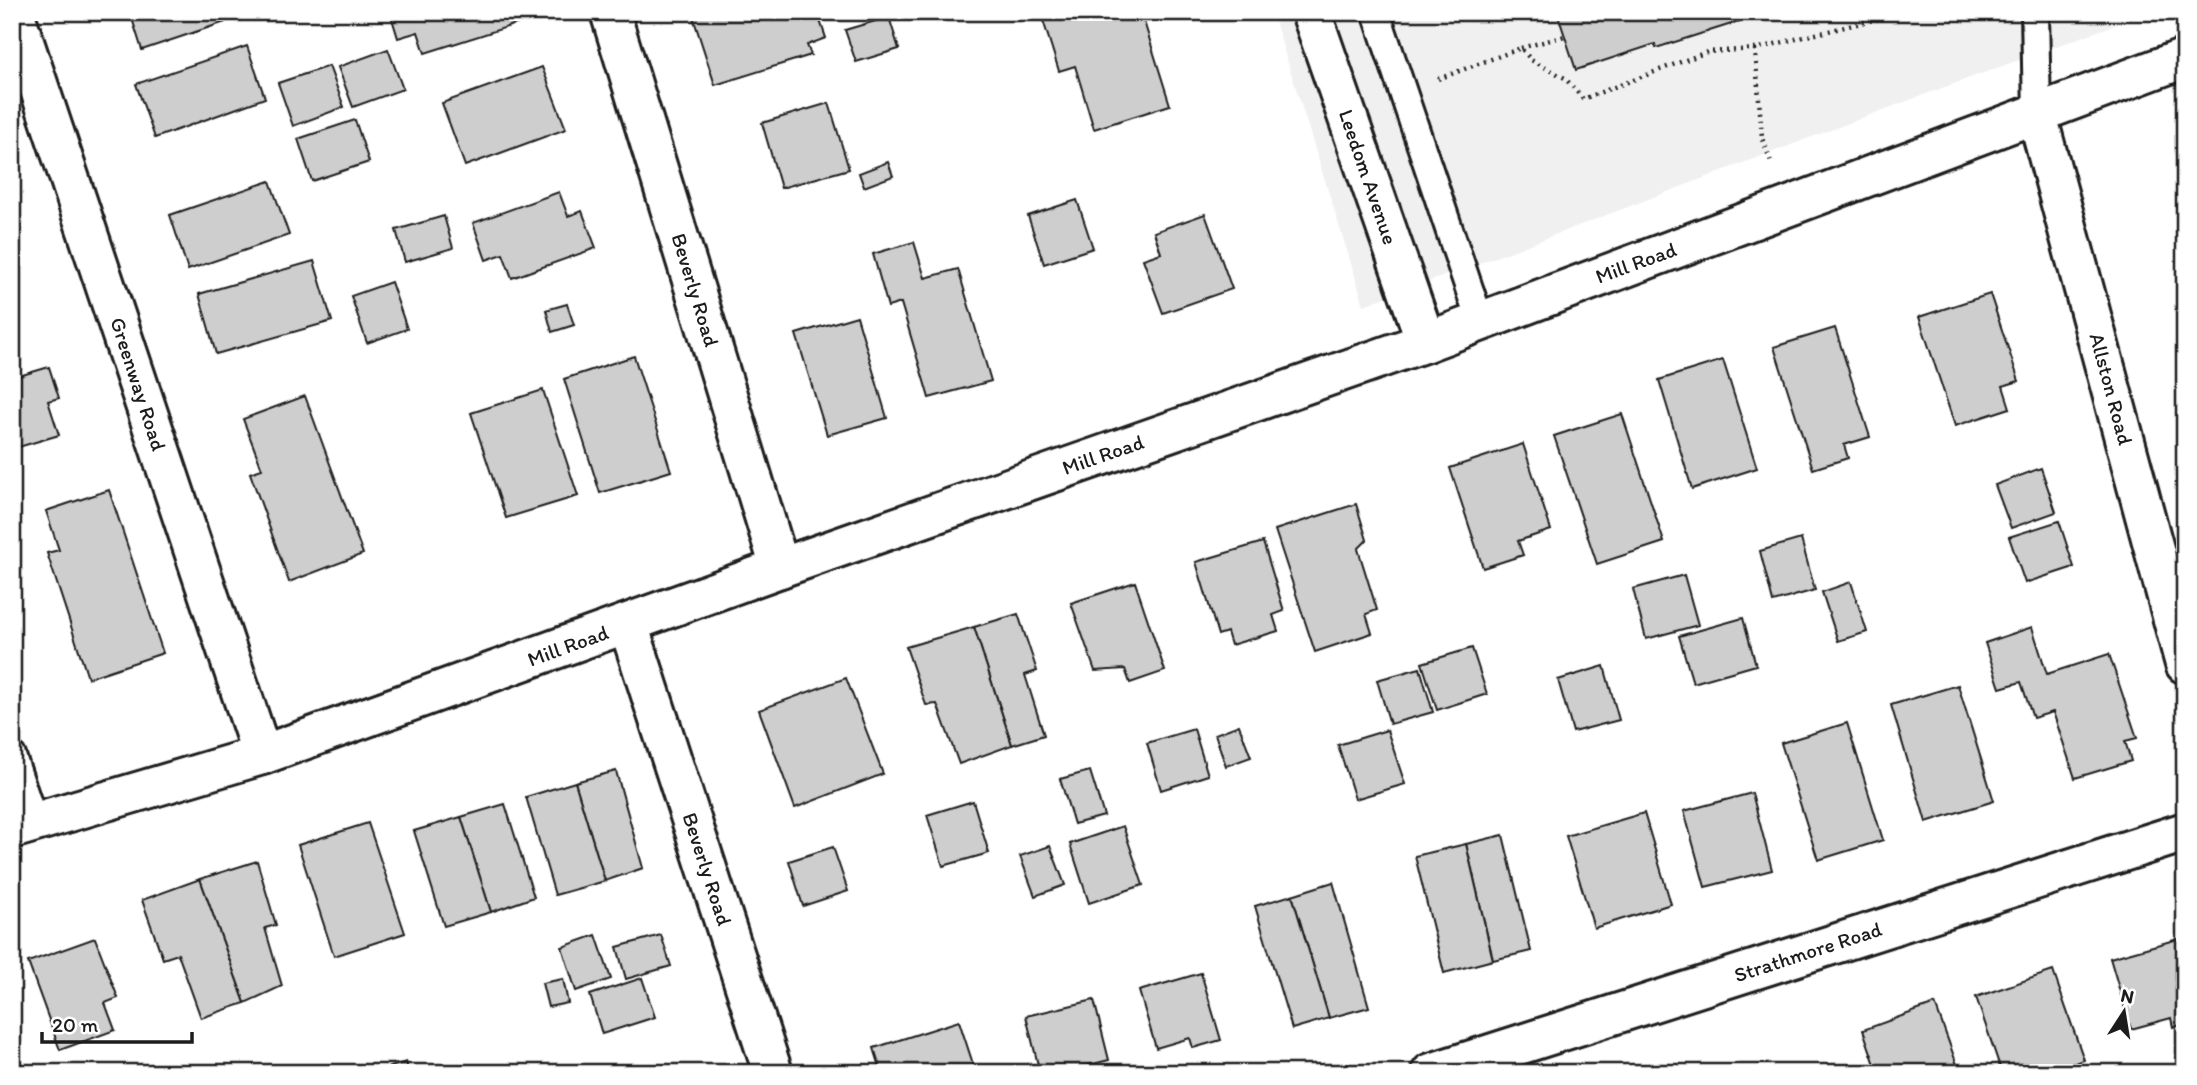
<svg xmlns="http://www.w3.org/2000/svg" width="2197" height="1085" viewBox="0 0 2197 1085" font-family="Itim,sans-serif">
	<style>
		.built { fill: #f0f0f0 }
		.building { fill: #cecece; stroke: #1c1c1c; stroke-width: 2 }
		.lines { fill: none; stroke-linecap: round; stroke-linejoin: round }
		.service-casing { stroke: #1c1c1c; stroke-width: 32 }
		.minor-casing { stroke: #1c1c1c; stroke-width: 44 }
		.path { stroke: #1c1c1c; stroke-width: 4.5; stroke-dasharray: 2 5; stroke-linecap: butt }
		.service { stroke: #fff; stroke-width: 26 }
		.minor { stroke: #fff; stroke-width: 38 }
		.labels { text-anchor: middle; stroke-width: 5; stroke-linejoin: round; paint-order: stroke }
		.street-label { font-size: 21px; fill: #1c1c1c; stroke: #fff }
	</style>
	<rect width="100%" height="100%" fill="#fff"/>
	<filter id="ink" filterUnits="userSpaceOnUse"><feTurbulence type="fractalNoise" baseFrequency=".0143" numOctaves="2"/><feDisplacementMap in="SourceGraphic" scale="14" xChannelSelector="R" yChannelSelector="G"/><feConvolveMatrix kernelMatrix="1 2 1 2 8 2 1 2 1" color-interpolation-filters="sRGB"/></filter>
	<g filter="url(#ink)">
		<!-- built -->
		<path class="built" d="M1272,12H2150L1904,102L1507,253L1364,305Z"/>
		<!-- building -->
		<g class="building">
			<path d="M130,12H222L225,22L142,50Z"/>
			<path d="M390,12H529L532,19L425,53L418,32L398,38Z"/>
			<path d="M708,12H817L826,38L807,45L811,55L715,85L693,17Z"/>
			<path d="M1057,12H1141L1170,105L1094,129L1075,66L1059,71L1042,17Z"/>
			<path d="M1557,12H1741V21L1656,48L1655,44L1576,70Z"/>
			<path d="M889,17L899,49L856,62L845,30Z"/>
			<path d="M247,46L265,98L155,138L136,84Z"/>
			<path d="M388,49L403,89L353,107L338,67Z"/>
			<path d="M329,66L344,107L293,126L278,83Z"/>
			<path d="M542,67L566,129L465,166L442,103Z"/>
			<path d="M829,103L849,169L781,188L762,123Z"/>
			<path d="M355,120L369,162L312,181L298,139Z"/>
			<path d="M888,162L893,176L864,187L859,173Z"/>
			<path d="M270,181L289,235L188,270L170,215Z"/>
			<path d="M559,192L568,216L582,211L596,248L512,278L503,254L486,260L473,223Z"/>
			<path d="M1077,200L1093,248L1044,264L1028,216Z"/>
			<path d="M1205,214L1232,289L1163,313L1143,259L1161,253L1154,232Z"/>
			<path d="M444,216L453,248L405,262L396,230Z"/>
			<path d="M914,242L925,278L958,269L991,381L929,398L901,303L888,307L873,254Z"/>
			<path d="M314,261L332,321L216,354L199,294Z"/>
			<path d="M391,282L407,329L367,343L351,296Z"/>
			<path d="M1990,294L2019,381L2003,386L2010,408L1955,426L1919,317Z"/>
			<path d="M567,304L574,325L552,332L546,310Z"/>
			<path d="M857,316L887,418L827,435L796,334Z"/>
			<path d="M1835,328L1870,437L1844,445L1848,458L1813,469L1774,347Z"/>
			<path d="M634,356L671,471L600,493L564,379Z"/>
			<path d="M1723,360L1757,468L1692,489L1659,380Z"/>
			<path d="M49,367L59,398L48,401L59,435L12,449V378Z"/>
			<path d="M543,390L578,496L506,518L471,413Z"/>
			<path d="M305,396L363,554L289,582L250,473L262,469L243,419Z"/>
			<path d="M1622,414L1664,542L1597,564L1554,436Z"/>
			<path d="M1523,444L1551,530L1518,541L1523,555L1483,568L1450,468Z"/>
			<path d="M2041,468L2056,512L2011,528L1995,485Z"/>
			<path d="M109,490L163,653L88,678L47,553L59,550L46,511Z"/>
			<path d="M1356,504L1367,540L1358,549L1377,610L1366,614L1372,633L1315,652L1275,530Z"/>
			<path d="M2059,521L2074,567L2025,583L2009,537Z"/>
			<path d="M1801,539L1815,590L1773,602L1760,551Z"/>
			<path d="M1263,542L1284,611L1273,615L1278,631L1231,645L1227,632L1218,635L1196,562Z"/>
			<path d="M1684,575L1698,625L1646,639L1633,589Z"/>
			<path d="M1135,582L1165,671L1130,683L1125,669L1095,671L1071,603Z"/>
			<path d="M1851,582L1867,632L1838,641L1822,592Z"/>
			<path d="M1018,614L1037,671L1025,675L1044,735L1012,745L974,627Z"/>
			<path d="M1743,618L1756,665L1693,683L1679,636Z"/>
			<path d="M974,627L1012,745L959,764L937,704L926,705L906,647Z"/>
			<path d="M2032,627L2047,674L2109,654L2137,738L2125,741L2131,761L2075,778L2053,712L2033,718L2021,682L2000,688L1985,643Z"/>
			<path d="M1472,648L1487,694L1437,710L1422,663Z"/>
			<path d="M1604,666L1619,720L1573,732L1558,680Z"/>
			<path d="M1420,668L1433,712L1390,724L1377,680Z"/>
			<path d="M846,678L883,774L795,808L759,710Z"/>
			<path d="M1958,685L1994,801L1926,822L1891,705Z"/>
			<path d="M1847,723L1883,840L1818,860L1781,743Z"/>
			<path d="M1239,725L1251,757L1226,766L1215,734Z"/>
			<path d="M1194,729L1208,775L1161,790L1147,743Z"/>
			<path d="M1387,730L1405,784L1355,799L1338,745Z"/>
			<path d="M616,771L643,868L605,881L575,782Z"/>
			<path d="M1090,771L1104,816L1074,824L1060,779Z"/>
			<path d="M575,782L605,881L555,895L526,797Z"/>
			<path d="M1752,793L1772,870L1705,887L1684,811Z"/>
			<path d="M973,801L989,853L943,866L927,815Z"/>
			<path d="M505,804L534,897L491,912L461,817Z"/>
			<path d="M1644,813L1671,904L1594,928L1566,836Z"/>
			<path d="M461,817L491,912L444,926L414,831Z"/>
			<path d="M368,823L405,933L334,956L298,845Z"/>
			<path d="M1123,826L1143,885L1089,903L1070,844Z"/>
			<path d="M1503,835L1531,951L1493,960L1466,844Z"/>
			<path d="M1466,844L1493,960L1444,973L1415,856Z"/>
			<path d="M1050,846L1065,885L1035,896L1020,856Z"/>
			<path d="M833,847L848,891L803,906L789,861Z"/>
			<path d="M257,861L276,925L265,928L282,986L245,1003L200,879Z"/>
			<path d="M200,879L245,1003L201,1018L178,954L163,959L142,900Z"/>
			<path d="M1333,882L1369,1007L1329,1018L1292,895Z"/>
			<path d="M1292,895L1329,1018L1292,1029L1255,906Z"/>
			<path d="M596,935L611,979L576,991L562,947Z"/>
			<path d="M661,935L671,966L626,979L617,947Z"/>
			<path d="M2185,937V1024L2173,1027L2171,1018L2131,1029L2110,958Z"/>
			<path d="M95,938L118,998L105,1003L115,1030L60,1050L28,962Z"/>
			<path d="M2053,971L2084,1060L2048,1073H2002L1976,997Z"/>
			<path d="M1201,973L1221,1040L1193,1048L1190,1038L1156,1048L1139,991Z"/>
			<path d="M642,978L655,1017L602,1034L590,995Z"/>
			<path d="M563,979L568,1003L548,1007L542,983Z"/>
			<path d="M1094,1000L1109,1060L1058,1073H1040L1026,1016Z"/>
			<path d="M1935,1004L1960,1073H1878L1863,1030Z"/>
			<path d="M959,1021L976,1073H882L874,1048Z"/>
			<path d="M406,1062L409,1073H382L381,1070Z"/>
			<path d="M1841,1065L1843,1073H1814Z"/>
		</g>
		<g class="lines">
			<!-- service casing -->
			<g class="service-casing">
				<g id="service">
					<path d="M1376,12L1480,321"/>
					<path d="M2035,12L2037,115"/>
					<path d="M12,756L34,822"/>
				</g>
			</g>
			<!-- minor casing -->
			<g class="minor-casing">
				<g id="minor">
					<path d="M14,12L262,755"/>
					<path d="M610,12L780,568"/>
					<path d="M1311,12L1426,342"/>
					<path d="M2037,115L2185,664"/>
					<path d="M628,624L773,1073"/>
					<path d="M12,829L262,755L780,568L1426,342L2185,58"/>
					<path d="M1431,1073L2185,832"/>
				</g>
			</g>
			<!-- path -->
			<g class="path">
				<path d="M1521,48L1565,36"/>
				<path d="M1755,49L1762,137L1772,165"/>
				<path d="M1438,79L1521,48L1531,60L1565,78L1583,99L1707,52L1755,49L1906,12"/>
			</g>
			<!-- service -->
			<use href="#service" class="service"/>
			<!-- minor -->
			<use href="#minor" class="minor"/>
		</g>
	</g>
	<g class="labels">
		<!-- street labels -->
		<g class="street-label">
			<text transform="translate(1368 177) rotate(71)" y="7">Leedom Avenue</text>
			<text transform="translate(1636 263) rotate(-20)" y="7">Mill Road</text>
			<text transform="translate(695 290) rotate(73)" y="7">Beverly Road</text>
			<text transform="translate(138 384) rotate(72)" y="7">Greenway Road</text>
			<text transform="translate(2111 389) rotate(75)" y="7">Allston Road</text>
			<text transform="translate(1103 455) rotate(-19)" y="7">Mill Road</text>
			<text transform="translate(568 646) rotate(-20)" y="7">Mill Road</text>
			<text transform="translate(707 869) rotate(72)" y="7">Beverly Road</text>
			<text transform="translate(1808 952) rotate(-18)" y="7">Strathmore Road</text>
		</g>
	</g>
	<!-- margin -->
	<rect width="2197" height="1085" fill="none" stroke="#fff" stroke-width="42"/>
	<rect x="21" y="21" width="2155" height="1043" fill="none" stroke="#1c1c1c" stroke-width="2.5" filter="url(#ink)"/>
	<!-- north arrow -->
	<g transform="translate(2124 1012) rotate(12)" stroke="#ffffff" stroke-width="5" paint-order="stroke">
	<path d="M0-5L12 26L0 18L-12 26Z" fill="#1c1c1c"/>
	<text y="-10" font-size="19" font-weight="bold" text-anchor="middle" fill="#1c1c1c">N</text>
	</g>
	<!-- scale -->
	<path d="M42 1032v10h150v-10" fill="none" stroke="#1c1c1c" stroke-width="3.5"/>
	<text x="52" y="1032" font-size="21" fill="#1c1c1c" stroke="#ffffff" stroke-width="5" paint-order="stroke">20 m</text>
</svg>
